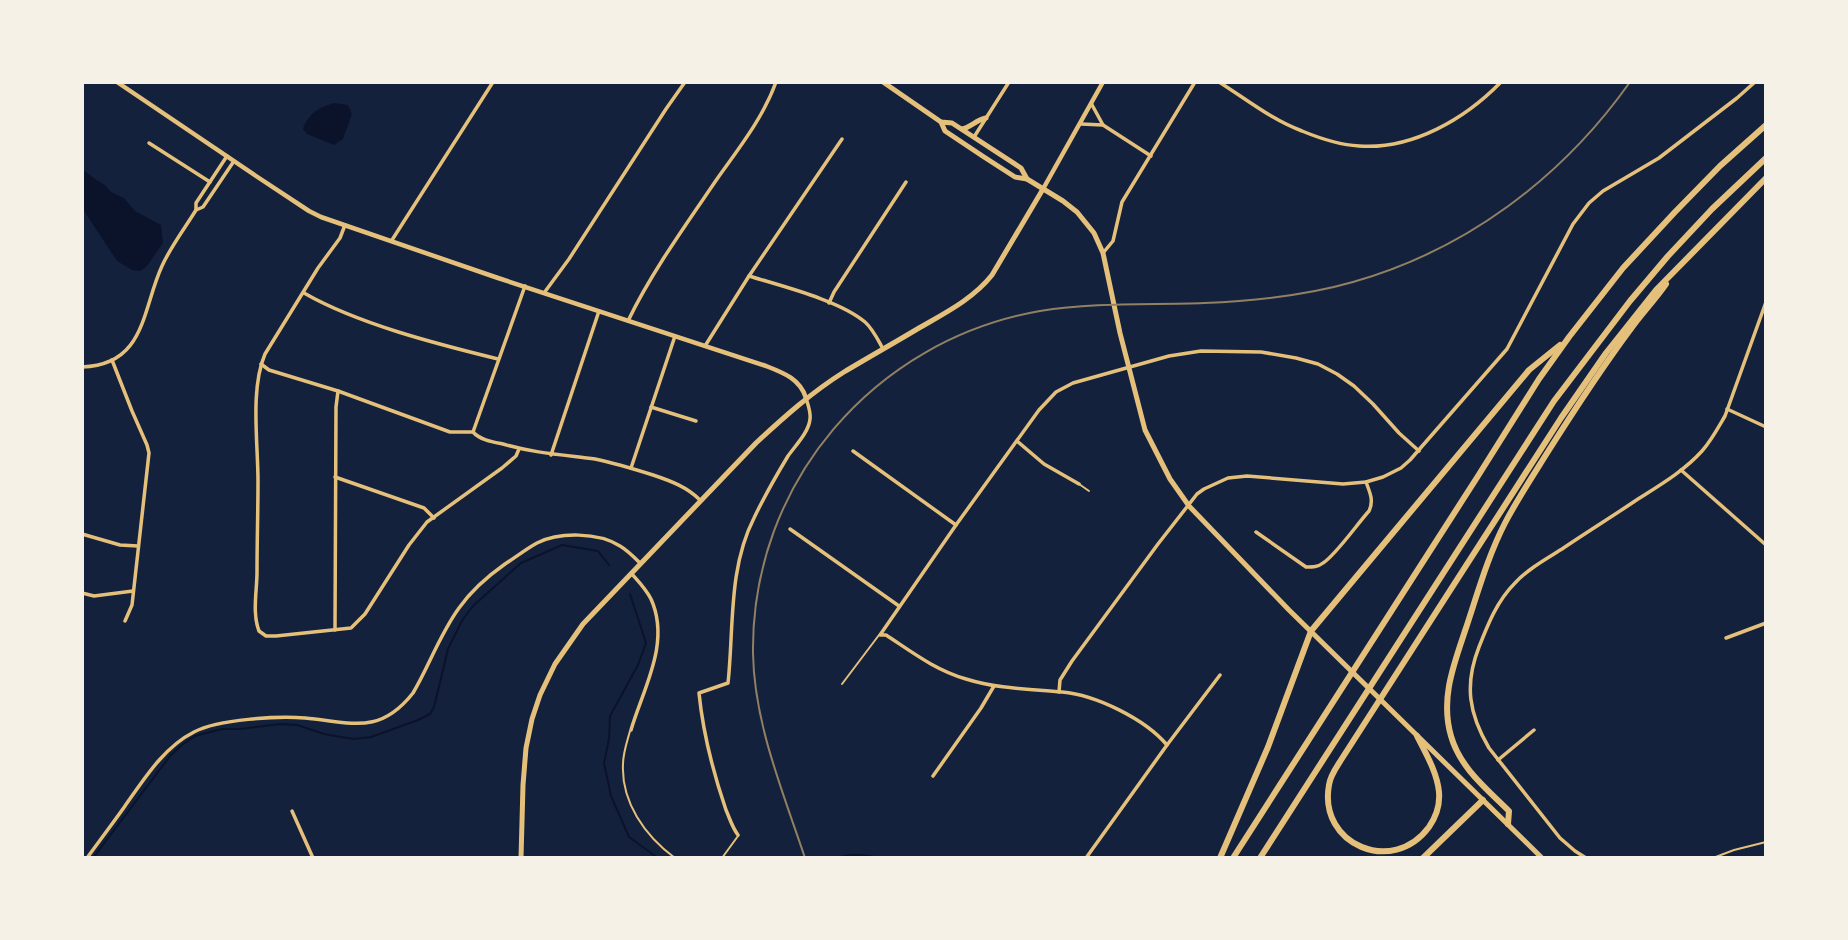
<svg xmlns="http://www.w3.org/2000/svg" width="1848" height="940" viewBox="0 0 1848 940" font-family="'Source Sans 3',sans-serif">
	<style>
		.water { fill: #0b132b }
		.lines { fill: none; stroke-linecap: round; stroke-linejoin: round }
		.stream { stroke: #0b132b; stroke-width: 2 }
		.service { stroke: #e5c07b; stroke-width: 2 }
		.minor { stroke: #e5c07b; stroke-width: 3.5 }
		.tertiary { stroke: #e5c07b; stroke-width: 4.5 }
		.secondary { stroke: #e5c07b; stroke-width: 5 }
		.motorway { stroke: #e5c07b; stroke-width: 6 }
		.rail { stroke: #918062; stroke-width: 2 }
	</style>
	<rect width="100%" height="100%" fill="#14213d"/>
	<!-- water -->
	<g class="water">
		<path d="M334,103L348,105L352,114L343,139L334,145L307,134L303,129C307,114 320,107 334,103Z"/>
		<path d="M82,169L95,179L105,185L111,192L124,198L135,211L161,225L163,243L147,266L140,271L132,270L117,261L82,208Z"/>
	</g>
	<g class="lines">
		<!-- stream -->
		<g class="stream">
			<path d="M630,594L646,643L638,665L610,716L609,739L604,763L611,796L629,837L658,858"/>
			<path d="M93,858L170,756L182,745L195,736L222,729H240L280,724L297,725L324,734L341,737L354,739L371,737L418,720L430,714L434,707L448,649L463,619L473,606L521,563L562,545L598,551L609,565"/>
			<path d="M838,858C850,853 867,855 880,858"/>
		</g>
		<!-- service -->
		<g class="service">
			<path d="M1079,484L1089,491"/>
			<path d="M842,684L879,635"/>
			<path d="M630,731C627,742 623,753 623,764C621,802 645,836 675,858"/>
			<path d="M722,858L738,836"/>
			<path d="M1713,858L1734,850L1766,842"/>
		</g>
		<!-- minor -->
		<g class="minor">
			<path d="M1219,82C1246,99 1272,120 1302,131C1319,138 1340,145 1359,146C1412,150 1465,119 1501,82"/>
			<path d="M1091,103L1103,125L1151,156"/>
			<path d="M1081,124L1103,125"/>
			<path d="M974,137L1009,82"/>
			<path d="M149,143L210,182"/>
			<path d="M196,210L203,207L234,161"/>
			<path d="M345,225L340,238L318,268L265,354C250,389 258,443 258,481C258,511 257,542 257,572C257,591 252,613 259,631L266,636H276L351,628L365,614L409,545L427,522L502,468L516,456L519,449"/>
			<path d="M392,240L493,82"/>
			<path d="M1103,253L1113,241L1122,202L1195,82"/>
			<path d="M749,276C781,286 839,300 865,322C873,329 878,340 883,349"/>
			<path d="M304,293C358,324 437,344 498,359"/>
			<path d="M544,293L569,259L666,109L685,82"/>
			<path d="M829,303L834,292L906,182"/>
			<path d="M628,321C651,273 687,223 717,179C739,148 763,118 776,82"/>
			<path d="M705,346L749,276L842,139"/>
			<path d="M112,360L132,411L147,445L149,453L132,605L125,621"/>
			<path d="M261,364L269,370L338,391L450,432H473C480,440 493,442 503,444C533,453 564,455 595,459C614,463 634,469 653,475C671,481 687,487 700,500"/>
			<path d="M82,367C146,365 142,309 162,266C171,246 185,228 196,210V203L227,156"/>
			<path d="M651,407L696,421"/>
			<path d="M1727,409L1766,427"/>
			<path d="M473,432L525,286"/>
			<path d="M1017,441L1044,464L1079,484"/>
			<path d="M853,451L956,525"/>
			<path d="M551,455L599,311"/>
			<path d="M631,468L675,336"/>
			<path d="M1681,470L1766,545"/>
			<path d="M335,477L424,508L434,518"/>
			<path d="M790,529L899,606"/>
			<path d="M1256,532L1306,567C1313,567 1318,567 1323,563C1335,556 1358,523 1369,511C1374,500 1370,493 1366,482"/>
			<path d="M82,534L120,545L138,546"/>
			<path d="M82,593L94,596L133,591"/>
			<path d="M335,630L336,407L338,391"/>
			<path d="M1726,638L1766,623"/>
			<path d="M1059,692L1060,680L1072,661L1158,544L1197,494L1204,489L1228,478L1247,476L1343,484L1366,482L1383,477L1401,468L1410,460L1507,349L1573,224L1589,203L1603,191L1659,158L1737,98L1755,82"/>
			<path d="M631,730C643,689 671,643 651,599C646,589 638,581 631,573"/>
			<path d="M1167,745C1145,719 1096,695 1062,692C1030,689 998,689 966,679C935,670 912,652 886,635H880L956,525L1039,410L1056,392L1073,383L1169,356L1201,351L1261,352L1296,358L1318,364L1337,374L1354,386L1373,404L1399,433L1419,451"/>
			<path d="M1498,760L1534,730"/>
			<path d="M933,776L981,708L994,686"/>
			<path d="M292,811L313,858"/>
			<path d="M738,835C732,827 730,819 726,810C713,772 703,733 699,693L728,683C734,628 728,569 754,518C764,497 776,476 788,456C795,446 809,432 810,419C811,412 808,405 806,398"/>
			<path d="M87,858C100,840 113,823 125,806C144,779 164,747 194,732C219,719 277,716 305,718C351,722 379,736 413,693C429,666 440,634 459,608C471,591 488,576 505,564C516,557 526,549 537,543C559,532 598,532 620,546C627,550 634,557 640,563"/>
			<path d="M1086,858L1167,745L1220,675"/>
			<path d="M1586,858L1575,851L1560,838L1489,748C1469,714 1464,685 1479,647C1488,624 1497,601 1515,583C1528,569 1546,559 1562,549C1587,532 1613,516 1638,499C1660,485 1684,471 1702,451C1711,441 1718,428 1725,416L1766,302"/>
		</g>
		<!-- tertiary -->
		<g class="tertiary">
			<path d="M117,82L256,176L309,211L321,217L498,278L766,366C784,373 800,379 806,398"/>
			<path d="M1043,189L1103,82"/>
		</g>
		<!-- secondary -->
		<g class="secondary">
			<path d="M883,82L941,122L952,123L1021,168L1027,179"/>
			<path d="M941,122L945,131L984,157L1015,177L1027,179L1063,201L1077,212L1094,233L1103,253L1120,333L1145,430L1170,479L1189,506L1289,610L1542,858"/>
			<path d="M962,129C971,127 976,120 986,118"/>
			<path d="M521,858L523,785L526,748L532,719L540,695L555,664L583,624L756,443C784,417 812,392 844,372C869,357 894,343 919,328C945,313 973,299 992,275L1043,189"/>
		</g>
		<!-- motorway -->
		<g class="motorway">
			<path d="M1417,736C1426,754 1437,772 1439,792C1440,804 1436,817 1429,827C1393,876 1318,845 1329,785C1330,776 1336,768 1341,760L1561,418L1606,353L1656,290L1766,178"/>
			<path d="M1508,824L1509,811C1487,789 1460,768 1451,736C1440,698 1454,664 1466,628C1478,592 1488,556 1505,523C1518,498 1534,474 1549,450C1575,409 1601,369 1630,330C1641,314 1655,300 1666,284"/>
			<path d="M1220,858L1268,747L1311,631L1529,370L1560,345"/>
			<path d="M1233,858L1478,476L1539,379L1569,337L1623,268L1675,212L1720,166L1766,125"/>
			<path d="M1260,858L1554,401L1630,301L1668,256L1712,209L1766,158"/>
			<path d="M1423,858L1483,800"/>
		</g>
		<!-- rail -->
		<path class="rail" d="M805,858C783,792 754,723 753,653C751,483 874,340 1040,311C1094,302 1149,305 1204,303C1254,301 1304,296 1353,282C1466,250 1562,178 1630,82"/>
	</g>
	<!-- border -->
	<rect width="1848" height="940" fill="none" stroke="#f6f1e7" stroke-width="168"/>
</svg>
